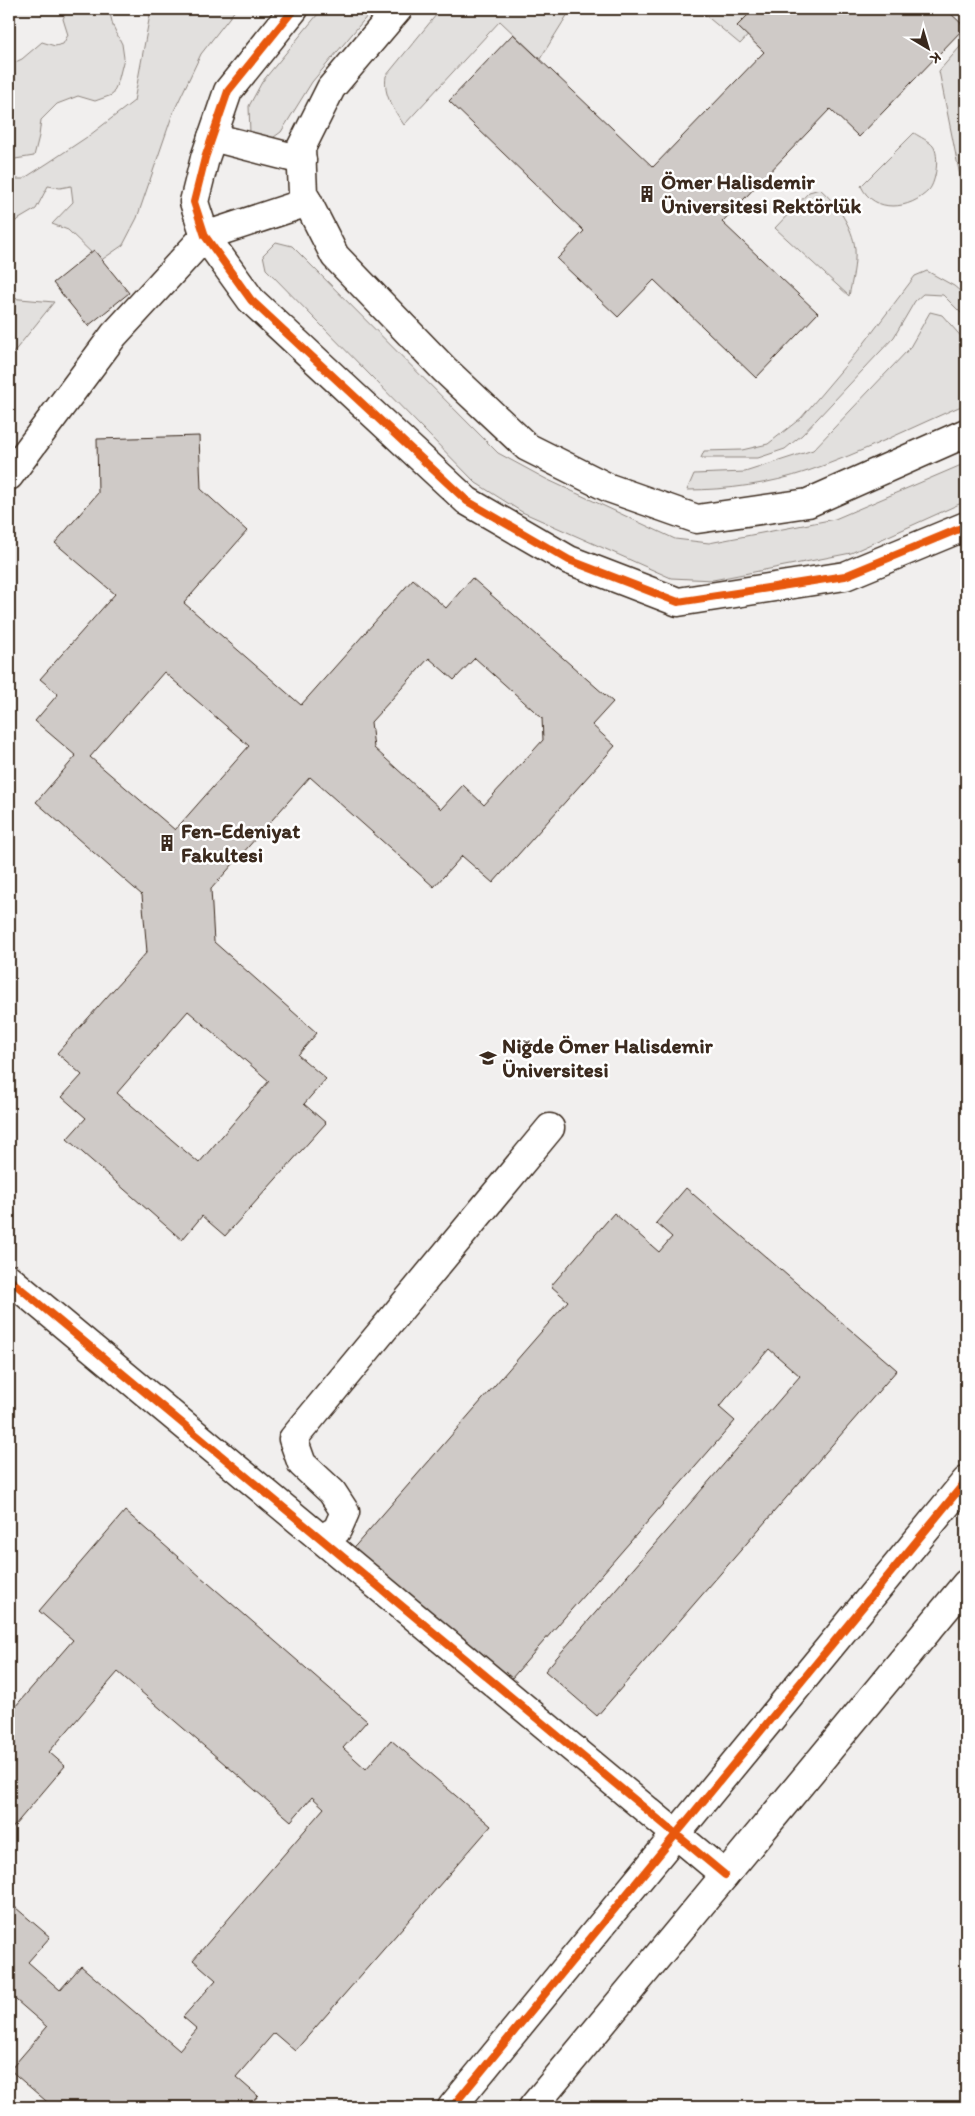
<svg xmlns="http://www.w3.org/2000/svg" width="975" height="2116" viewBox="0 0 975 2116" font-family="Itim,sans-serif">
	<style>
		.built { fill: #f1efee }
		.green { fill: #e2e0de; stroke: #8e857e }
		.building { fill: #cfcac7; stroke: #3b2a1e; fill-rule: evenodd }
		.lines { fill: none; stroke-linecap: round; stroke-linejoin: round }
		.minor-casing { stroke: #3b2a1e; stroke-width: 31 }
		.minor { stroke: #fff; stroke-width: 28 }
		.cycleway-casing { stroke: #fff; stroke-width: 11 }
		.cycleway { stroke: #e8590c; stroke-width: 8 }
		.labels { text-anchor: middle; stroke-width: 5; stroke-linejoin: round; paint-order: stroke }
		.poi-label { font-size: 21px; font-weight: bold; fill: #3b2a1e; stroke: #fff; text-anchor: start }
	</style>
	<rect width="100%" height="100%" fill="#fff"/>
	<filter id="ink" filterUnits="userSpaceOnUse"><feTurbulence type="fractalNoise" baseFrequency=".02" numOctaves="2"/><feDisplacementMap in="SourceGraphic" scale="10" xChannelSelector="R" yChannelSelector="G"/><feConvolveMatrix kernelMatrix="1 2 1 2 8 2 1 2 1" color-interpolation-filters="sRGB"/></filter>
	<g filter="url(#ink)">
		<!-- built -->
		<rect class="built" x="9" y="9" width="957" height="2098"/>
		<!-- green -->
		<g class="green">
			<path d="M67,9H109L113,26L122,44L124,58L118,82L112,95L95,101L78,96L57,104L41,120L39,136L34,156L9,160V65L22,59L42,42L55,46L63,44L68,35L63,19Z"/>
			<path d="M151,9H236L201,54L173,113L137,218L123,245L100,261L68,230L52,224L73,202L71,186L60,188L48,186L36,209L9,225V179H23L48,163L90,135L134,101Z"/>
			<path d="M322,9H373L312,82L281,132L267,142L250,133L249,106L262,82Z"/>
			<path d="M441,9H571L540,59L500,21L404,125C394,109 383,96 386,76Z"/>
			<path d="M698,9H773L740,44Z"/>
			<path d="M966,40V193L960,176L939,71Z"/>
			<path d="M914,133C920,137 929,141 933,146C940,155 936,182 929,190C910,210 874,214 861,186Z"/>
			<path d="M820,189C836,203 853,227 855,249C856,265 852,281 849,296L775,228L809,192Z"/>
			<path d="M276,242L292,246L498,453L546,479L675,539L709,543L835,519L966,463V501L851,553L713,580L671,578L522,512L476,483L266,269L263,255Z"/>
			<path d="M927,271L954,286L966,296V318L943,295L923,294L915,301L894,337L802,435L785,449L758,458H701L704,451L742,450L768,444L801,418L862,346L915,276Z"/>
			<path d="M9,298L54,302L9,358Z"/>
			<path d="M930,312L942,315L966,342V404C914,426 862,453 808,471C770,484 728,490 687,490L694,474L745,472L813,450L909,349Z"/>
		</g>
		<!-- building -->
		<g class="building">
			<path d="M754,9H946L965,27L859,137L830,109L722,222L818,313L756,378L654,280L618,317L557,259L584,231L449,101L513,34L653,167L764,52L737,26Z"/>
			<path d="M94,250L129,293L88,326L53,283Z"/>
			<path d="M199,436L201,489L247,531L184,603L301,705L413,579L446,608L472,578L613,702L592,725L615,746L493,883L462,856L434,887L310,777L211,889L214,942L317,1033L298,1055L326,1079L304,1104L326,1123L225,1236L202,1216L182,1240L67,1139L86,1118L62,1097L82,1075L57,1053L147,952L142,895L36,802L76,756L35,721L58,694L40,679L115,594L55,543L98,493L97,439ZM429,658L454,680L475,658L542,718L543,740L484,805L463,785L441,809L374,748L371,722ZM164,672L249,746L175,830L90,757ZM188,1011L269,1081L199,1163L117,1093Z"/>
			<path d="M686,1188L897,1370L597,1716L545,1671L800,1376L769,1349L719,1407L735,1421L505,1686L350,1552L568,1301L551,1286L614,1213L659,1252L672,1237L656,1223Z"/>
			<path d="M125,1511L367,1721L343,1748L366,1769L391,1740L491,1826L295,2051L274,2033L236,2077L258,2096L248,2107H53L10,2070L47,2027L9,1994V1902L50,1937L28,1962L60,1990L81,1966L179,2050L197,2029L183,2017L216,1980L193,1960L324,1808L312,1797L291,1821L118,1672L49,1752L65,1766L9,1832V1704L14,1708L73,1640L39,1611Z"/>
		</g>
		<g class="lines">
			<!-- minor casing -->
			<g class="minor-casing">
				<g id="minor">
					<path d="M294,9L228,91L205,158L194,202L205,236L251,300L467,501L569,560L678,602L845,576L966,526"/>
					<path d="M398,9L331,88L301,148L303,193L335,256L444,369L527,447L609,488L697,519L808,503L966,433"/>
					<path d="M212,137L302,160"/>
					<path d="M9,476L114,335L205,236L308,202"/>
					<path d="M9,1279L725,1875"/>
					<path d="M321,1539L337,1530L345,1512L332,1492L302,1464L293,1439L550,1128"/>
					<path d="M452,2107L966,1481"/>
					<path d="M533,2107L966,1584"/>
				</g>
			</g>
			<!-- minor -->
			<use href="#minor" class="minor"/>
			<!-- cycleway casing -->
			<g class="cycleway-casing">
				<g id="cycleway">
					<path d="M294,9L228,91L205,158L194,202L205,236L251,300L467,501L569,560L678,602L845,576L966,526"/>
					<path d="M9,1279L725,1875"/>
					<path d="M452,2107L966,1481"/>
				</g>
			</g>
			<!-- cycleway -->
			<use href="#cycleway" class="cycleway"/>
		</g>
	</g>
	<!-- icons -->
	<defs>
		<g id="building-bare" transform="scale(1.35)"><path d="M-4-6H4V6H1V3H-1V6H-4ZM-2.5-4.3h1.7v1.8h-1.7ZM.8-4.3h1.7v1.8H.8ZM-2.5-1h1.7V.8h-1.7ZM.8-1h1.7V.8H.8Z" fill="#3b2a1e" stroke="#fff" stroke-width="2.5" paint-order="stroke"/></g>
		<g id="university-bare" transform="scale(1.35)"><path d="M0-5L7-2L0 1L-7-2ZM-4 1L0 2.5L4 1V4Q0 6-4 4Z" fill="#3b2a1e" stroke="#fff" stroke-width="2.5" paint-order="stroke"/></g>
	</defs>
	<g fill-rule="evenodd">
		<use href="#building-bare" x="647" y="194"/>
		<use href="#building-bare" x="167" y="843"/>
		<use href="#university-bare" x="488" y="1058"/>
	</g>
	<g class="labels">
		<!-- poi labels -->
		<g class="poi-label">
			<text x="661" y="189">Ömer Halisdemir<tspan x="661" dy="24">Üniversitesi Rektörlük</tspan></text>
			<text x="181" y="838">Fen-Edeniyat<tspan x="181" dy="24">Fakultesi</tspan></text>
			<text x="502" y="1053">Niğde Ömer Halisdemir<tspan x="502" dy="24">Üniversitesi</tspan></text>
		</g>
	</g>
	<!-- margin -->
	<rect width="975" height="2116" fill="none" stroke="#fff" stroke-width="30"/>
	<rect x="15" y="15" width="945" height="2086" fill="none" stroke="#3b2a1e" stroke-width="2" filter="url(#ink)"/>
	<!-- north arrow -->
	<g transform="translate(928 48) rotate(142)" stroke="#ffffff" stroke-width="4" paint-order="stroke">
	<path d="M0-4L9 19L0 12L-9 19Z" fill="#3b2a1e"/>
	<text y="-8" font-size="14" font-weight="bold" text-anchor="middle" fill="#3b2a1e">K</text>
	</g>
</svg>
